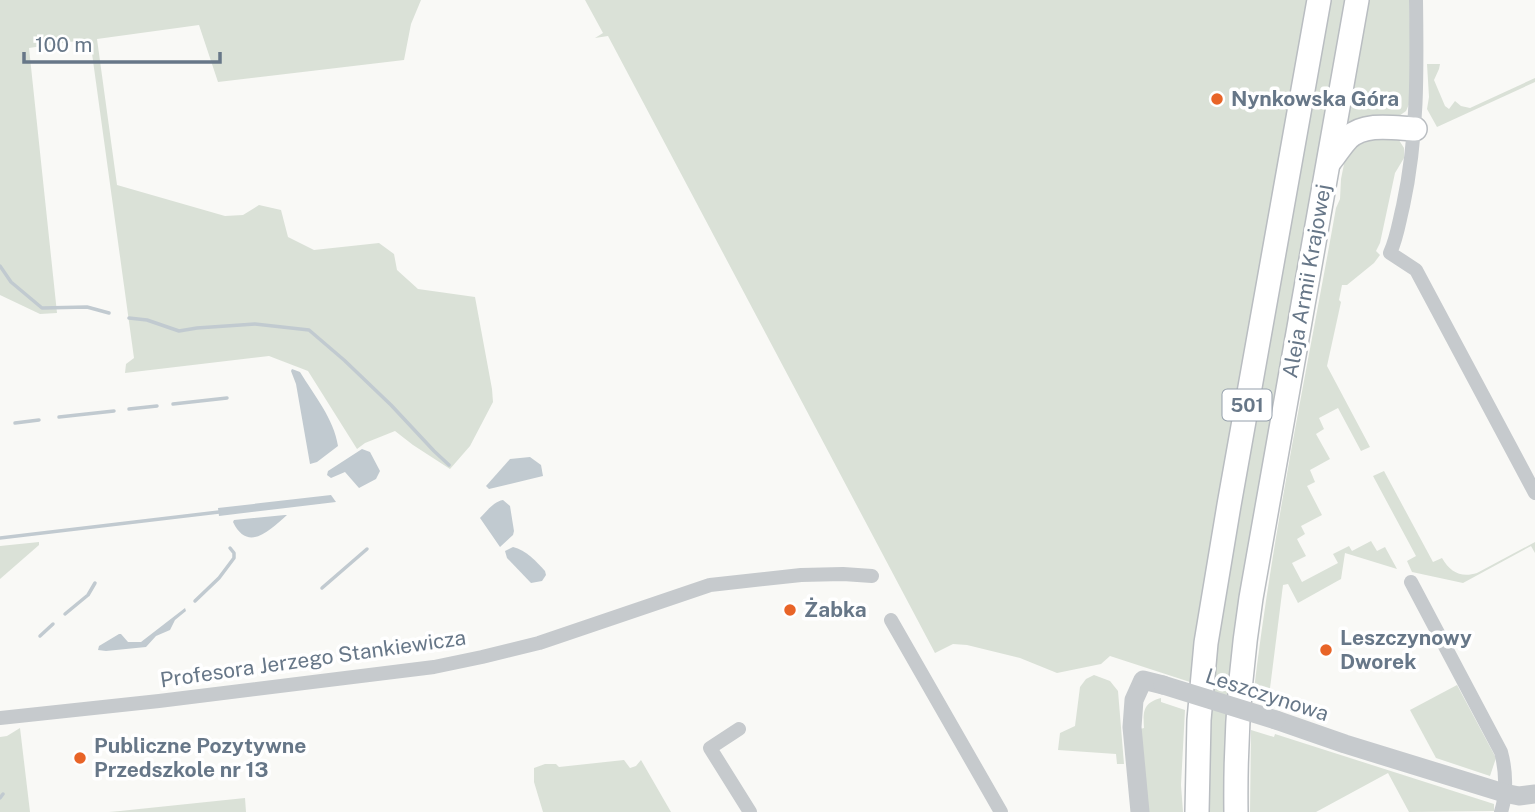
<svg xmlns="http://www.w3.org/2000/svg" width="1535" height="812" viewBox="0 0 1535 812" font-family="'Public Sans',sans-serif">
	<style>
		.green { fill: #dae1d7 }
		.water { fill: #c1cad0 }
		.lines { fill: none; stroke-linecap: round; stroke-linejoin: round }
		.stream { stroke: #c1cad0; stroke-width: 3.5 }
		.primary-casing { stroke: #b9bdc1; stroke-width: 26 }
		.minor { stroke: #c6cacd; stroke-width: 14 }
		.tertiary { stroke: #c6cacd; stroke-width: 19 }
		.primary { stroke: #fff; stroke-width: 23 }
		.tertiary-bridge { stroke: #c6cacd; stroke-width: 19 }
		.poi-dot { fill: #e86427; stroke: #fff; stroke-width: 2.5 }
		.labels { text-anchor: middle; stroke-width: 7; stroke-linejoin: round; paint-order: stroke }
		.shield { fill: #fff; stroke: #95a0ac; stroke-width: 2 }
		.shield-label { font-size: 19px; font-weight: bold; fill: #677788 }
		.poi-label { font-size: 21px; font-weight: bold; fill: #677788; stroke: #fff; text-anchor: start }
		.street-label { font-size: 21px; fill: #677788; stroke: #fff }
	</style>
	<rect width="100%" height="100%" fill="#f9f9f6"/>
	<!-- green -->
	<g class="green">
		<path d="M0,0H421L411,24L404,60L218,82L199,25L97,39L117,185L225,216L243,215L259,205L281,210L288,237L314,250L379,243L394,254L397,270L418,289L475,297L492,389L493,402L470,446L450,469L413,445L395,431L365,443L357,449L308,371L269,356L125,373L126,364L134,358L90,39L29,48L57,313L40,314L0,295Z"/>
		<path d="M585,0H1310L1193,683L1110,656L1101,664L1057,673L1020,658L967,645L953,644L935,653L608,36L595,38L603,33Z"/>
		<path d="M1328,0H1349L1226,812H1206L1205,736L1229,552Z"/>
		<path d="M1367,0H1409L1412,85L1410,102L1406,111L1399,116L1345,131Z"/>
		<path d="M1427,64H1440L1439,69L1434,80L1445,106L1449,109L1455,101L1461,106L1470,108L1535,78V82L1437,127L1427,109L1429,97Z"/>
		<path d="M1397,137L1404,148V158L1395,173L1380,243L1376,251L1380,255L1374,263L1347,285H1342L1339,300L1341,302L1327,366L1370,447L1361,451L1338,408L1319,418L1324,429L1316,434L1330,459L1310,470L1315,482L1307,486L1322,515L1301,526L1305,534L1297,539L1306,556L1292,563L1302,582L1338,563L1333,554L1349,546L1352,551L1371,541L1377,551L1385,547L1397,569L1345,553L1341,579L1298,603L1288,584L1283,585L1268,704L1253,698C1272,534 1307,371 1336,208L1340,199L1341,179L1346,154L1358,139Z"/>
		<path d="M1384,471L1433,562L1442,558C1450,572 1461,578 1477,573L1535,542V553L1531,546L1463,583L1412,572L1407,561L1416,556L1373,476Z"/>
		<path d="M39,542V545L0,579V546Z"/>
		<path d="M1094,675L1110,681L1118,691L1124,764H1117L1116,754L1058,750L1060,733L1075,726L1080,687L1086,679Z"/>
		<path d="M1457,685L1496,758L1490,776L1436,758L1410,710Z"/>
		<path d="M1161,698V702L1185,710L1181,785L1183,812H1147L1140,729L1144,728C1143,711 1143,703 1161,698Z"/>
		<path d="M20,728L30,812H0V737L7,736Z"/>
		<path d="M1251,730L1274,737L1275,734L1494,804V811L1409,812L1388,773L1316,812H1250Z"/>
		<path d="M624,760L630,768L636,766L641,760L671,812H543L534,782V768L545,764H556L559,767Z"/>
		<path d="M245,798L246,812H109L120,811Z"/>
	</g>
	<!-- water -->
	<g class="water">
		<path d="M292,369L300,372C314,395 334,419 338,446L317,462L310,464L296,384L291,371Z"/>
		<path d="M362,449L370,452L380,471L376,479L359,488L345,472L331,478L327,475L328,471Z"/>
		<path d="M530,457L541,465L543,476L489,489L486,486L510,459Z"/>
		<path d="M331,495L336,502L219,516L218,508Z"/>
		<path d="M503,500L510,506L514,531L513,535L500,547L480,518C487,511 493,502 503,500Z"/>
		<path d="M285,515H287C270,530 248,553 233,522L234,520Z"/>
		<path d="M513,547C526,550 537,562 545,571L546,575L542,581L531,583L507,558L505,551Z"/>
		<path d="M185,608L186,611L175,620L170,630L156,636L146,647L106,651L98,650L99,646L119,634H121L128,642H141Z"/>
	</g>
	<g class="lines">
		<!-- stream -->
		<g class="stream">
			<path d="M0,266L11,282L42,308L87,307L109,313"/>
			<path d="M129,318L147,320L179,331L197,328L255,324L309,330L344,360L391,405L434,451L449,465"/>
			<path d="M173,404L227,398"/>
			<path d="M129,409L157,406"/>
			<path d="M59,417L114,411"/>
			<path d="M15,423L39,420"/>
			<path d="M0,538L219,512"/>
			<path d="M322,588L367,549"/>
			<path d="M195,601L219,578L234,558V553L230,548"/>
			<path d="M65,614L88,595L95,583"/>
			<path d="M40,636L53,624"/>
			<path d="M0,798L3,794"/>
		</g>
		<!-- primary casing -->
		<g class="primary-casing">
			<g id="primary">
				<path d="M1330,161C1336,154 1341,145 1348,138C1365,122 1394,128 1415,129"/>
				<path d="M1197,812L1199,720L1206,643L1229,505L1319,0"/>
				<path d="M1236,812C1235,740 1240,669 1251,598L1357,0"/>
			</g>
		</g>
		<!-- minor -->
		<g class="minor">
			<path d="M1416,0C1417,70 1418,137 1403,206C1399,222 1397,238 1390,253L1416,270L1535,493"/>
			<path d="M1411,582L1501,752C1506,770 1507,794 1501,812"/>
			<path d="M891,620L1001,812"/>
			<path d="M0,718L159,701L434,667L482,657L539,643L710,585L801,575L843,574L872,576"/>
			<path d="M739,729L710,748L750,812"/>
		</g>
		<!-- tertiary -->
		<g class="tertiary">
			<path d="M1276,720L1345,744L1504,793L1519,796L1535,794"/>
			<path d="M1140,812L1132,727L1134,700L1143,680L1163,685"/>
		</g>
		<!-- primary -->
		<use href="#primary" class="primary"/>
		<!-- tertiary-bridge -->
		<path class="tertiary-bridge" d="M1163,685L1276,720"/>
	</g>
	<!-- markers -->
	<g class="poi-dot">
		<circle cx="1217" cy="99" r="7"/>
		<circle cx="790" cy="610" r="7"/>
		<circle cx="1326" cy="650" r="7"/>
		<circle cx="80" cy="758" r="7"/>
	</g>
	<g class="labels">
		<!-- shield labels -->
		<rect class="shield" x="1222.5" y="389.5" width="49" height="31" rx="5"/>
		<g class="shield-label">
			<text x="1247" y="412">501</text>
		</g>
		<!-- poi labels -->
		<g class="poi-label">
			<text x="1231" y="106">Nynkowska Góra</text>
			<text x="804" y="617">Żabka</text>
			<text x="1340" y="645">Leszczynowy<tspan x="1340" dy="24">Dworek</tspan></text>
			<text x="94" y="753">Publiczne Pozytywne<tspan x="94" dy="24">Przedszkole nr 13</tspan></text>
		</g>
		<!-- street labels -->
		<g class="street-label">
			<text transform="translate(1307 281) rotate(-80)" y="7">Aleja Armii Krajowej</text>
			<text transform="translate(313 659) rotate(-8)" y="7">Profesora Jerzego Stankiewicza</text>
			<text transform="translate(1267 695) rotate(18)" y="7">Leszczynowa</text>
		</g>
	</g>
	<!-- scale -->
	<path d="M24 52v10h196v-10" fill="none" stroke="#677788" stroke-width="3.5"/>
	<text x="35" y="52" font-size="21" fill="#677788" stroke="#ffffff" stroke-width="5" paint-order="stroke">100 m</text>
</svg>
